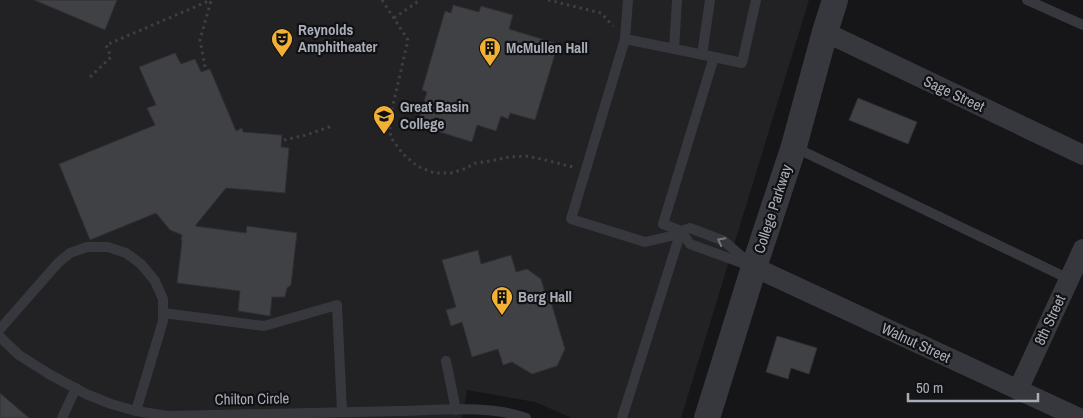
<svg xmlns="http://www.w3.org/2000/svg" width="1083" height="418" viewBox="0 0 1083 418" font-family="'Archivo Narrow',sans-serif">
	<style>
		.built { fill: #222225 }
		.building { fill: #404145; stroke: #303034 }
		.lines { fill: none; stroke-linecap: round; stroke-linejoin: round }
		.path { stroke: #3d3f44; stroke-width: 3; stroke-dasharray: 2.5 4; stroke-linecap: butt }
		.service { stroke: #37383d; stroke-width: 10 }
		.minor { stroke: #37383d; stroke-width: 20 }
		.tertiary { stroke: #37383d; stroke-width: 26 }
		.oneway { stroke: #757881 }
		.labels { text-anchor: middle; stroke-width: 4.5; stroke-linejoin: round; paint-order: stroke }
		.poi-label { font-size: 15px; font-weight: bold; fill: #a8adb8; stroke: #111113; text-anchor: start }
		.street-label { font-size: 15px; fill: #a8adb8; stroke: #111113 }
	</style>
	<rect width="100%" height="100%" fill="#161618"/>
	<!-- built -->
	<path class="built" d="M0,0H809L681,418H572L535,402L467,390L462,418H0Z"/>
	<!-- building -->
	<g class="building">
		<path d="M34,0H117L105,30Z"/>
		<path d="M453,5L479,12L481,6L513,15L509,29L558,44L535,120L510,113L508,119L501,116L496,131L477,125L472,142L417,125L427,92L422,90L445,11L451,13Z"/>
		<path d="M175,53L181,64L195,59L201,72L210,69L236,131L242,128L243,132L282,135L281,147L289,148L285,193L226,188L195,226L246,233L247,226L297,233L291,285L287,288L285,297H272L270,316L238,311L240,291L177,283L182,241L181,240L182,235L170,230L156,213L90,240L59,164L155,125L147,108L156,105L139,67Z"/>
		<path d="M858,98L917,122L908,144L849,120Z"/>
		<path d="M478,250L481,264L511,255L516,272L527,269L541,279L545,293L548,292L565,349L557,366L532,374L512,362L503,365L498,349L472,357L462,322L451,326L446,310L456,307L442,260Z"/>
		<path d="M777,336L817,348L809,374L791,368L788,379L766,372Z"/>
		<path d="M0,393L29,418H0Z"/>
	</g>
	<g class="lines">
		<!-- path -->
		<g class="path">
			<path d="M382,0L408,40L389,122L391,138L403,154L417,166L434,173H451L464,169L476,163L490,161L509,157L526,156L541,159L573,167"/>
			<path d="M548,0L601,13L613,26"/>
			<path d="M394,18L420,0"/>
			<path d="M205,67L200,40L211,1"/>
			<path d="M90,77L111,57L106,45L211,0"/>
			<path d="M284,140L306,135L332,126"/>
		</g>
		<!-- service -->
		<g class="service">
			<path d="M1027,0L1083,25"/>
			<path d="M625,39L628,0"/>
			<path d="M674,49L677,0"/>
			<path d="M702,55L710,0"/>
			<path d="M794,147L1069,279"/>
			<path d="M681,231L690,228L724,241L749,263"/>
			<path d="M680,234L645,242L571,219L625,39L714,57"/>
			<path d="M753,267L690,244L681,231L663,224L714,57L742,63L756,0"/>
			<path d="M163,313L264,326L337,305L342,412"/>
			<path d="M0,329L58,263L70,253L87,247H108L126,253L141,264L155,281L163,299V321L136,411"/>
			<path d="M0,337L19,355L49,374L86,394L111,404L136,411L168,416C246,414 325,412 404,411C440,410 492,405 526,418"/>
			<path d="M446,361L456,410"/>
			<path d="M62,418L76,388"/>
			<path d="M622,418L681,231"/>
		</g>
		<!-- minor -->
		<g class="minor">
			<path d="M825,32L1083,155"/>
			<path d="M754,267L1079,418"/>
			<path d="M1018,390L1083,249"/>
		</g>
		<!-- tertiary -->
		<path class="tertiary" d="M707,418L754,267L794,146L825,32L835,0"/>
	</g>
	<!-- one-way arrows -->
	<defs><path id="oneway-chevron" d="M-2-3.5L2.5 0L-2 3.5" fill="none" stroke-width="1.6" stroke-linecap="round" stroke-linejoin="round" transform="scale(1.25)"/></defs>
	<use class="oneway" href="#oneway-chevron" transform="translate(721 241) rotate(-152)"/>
	<!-- icons -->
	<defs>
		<g id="theatre-pin" transform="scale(1.125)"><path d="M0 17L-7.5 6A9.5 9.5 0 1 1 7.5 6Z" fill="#f2b134" stroke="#111113"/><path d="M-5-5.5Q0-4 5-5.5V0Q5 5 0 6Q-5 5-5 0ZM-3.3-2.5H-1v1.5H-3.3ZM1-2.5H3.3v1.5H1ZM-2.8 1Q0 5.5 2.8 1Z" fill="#111"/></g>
		<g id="building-pin" transform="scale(1.125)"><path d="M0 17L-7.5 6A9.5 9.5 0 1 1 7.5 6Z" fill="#f2b134" stroke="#111113"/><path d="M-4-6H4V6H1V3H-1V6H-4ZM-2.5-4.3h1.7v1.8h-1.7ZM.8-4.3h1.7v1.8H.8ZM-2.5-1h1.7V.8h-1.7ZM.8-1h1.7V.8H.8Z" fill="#111"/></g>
		<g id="university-pin" transform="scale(1.125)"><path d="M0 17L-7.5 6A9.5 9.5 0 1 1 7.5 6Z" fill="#f2b134" stroke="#111113"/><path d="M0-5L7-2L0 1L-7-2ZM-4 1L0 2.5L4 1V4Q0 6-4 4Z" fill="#111"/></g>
	</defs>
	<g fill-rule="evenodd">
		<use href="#theatre-pin" x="282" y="39"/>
		<use href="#building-pin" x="490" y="48"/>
		<use href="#university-pin" x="384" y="116"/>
		<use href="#building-pin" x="502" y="297"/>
	</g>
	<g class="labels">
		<!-- poi labels -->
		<g class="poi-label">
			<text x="298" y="35">Reynolds<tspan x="298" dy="17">Amphitheater</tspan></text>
			<text x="506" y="53">McMullen Hall</text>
			<text x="400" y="112">Great Basin<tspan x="400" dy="17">College</tspan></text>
			<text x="518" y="302">Berg Hall</text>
		</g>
		<!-- street labels -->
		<g class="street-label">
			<text transform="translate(954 94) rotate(25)" y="5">Sage Street</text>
			<text transform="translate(773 209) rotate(-72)" y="5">College Parkway</text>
			<text transform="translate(1050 320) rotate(-65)" y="5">8th Street</text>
			<text transform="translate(916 343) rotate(25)" y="5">Walnut Street</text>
			<text transform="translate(252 399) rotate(-1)" y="5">Chilton Circle</text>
		</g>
	</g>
	<!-- scale -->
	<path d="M908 393v8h130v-8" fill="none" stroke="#a8adb8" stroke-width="2.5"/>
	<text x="916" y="393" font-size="15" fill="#a8adb8" stroke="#111113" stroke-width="4" paint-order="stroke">50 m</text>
</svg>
